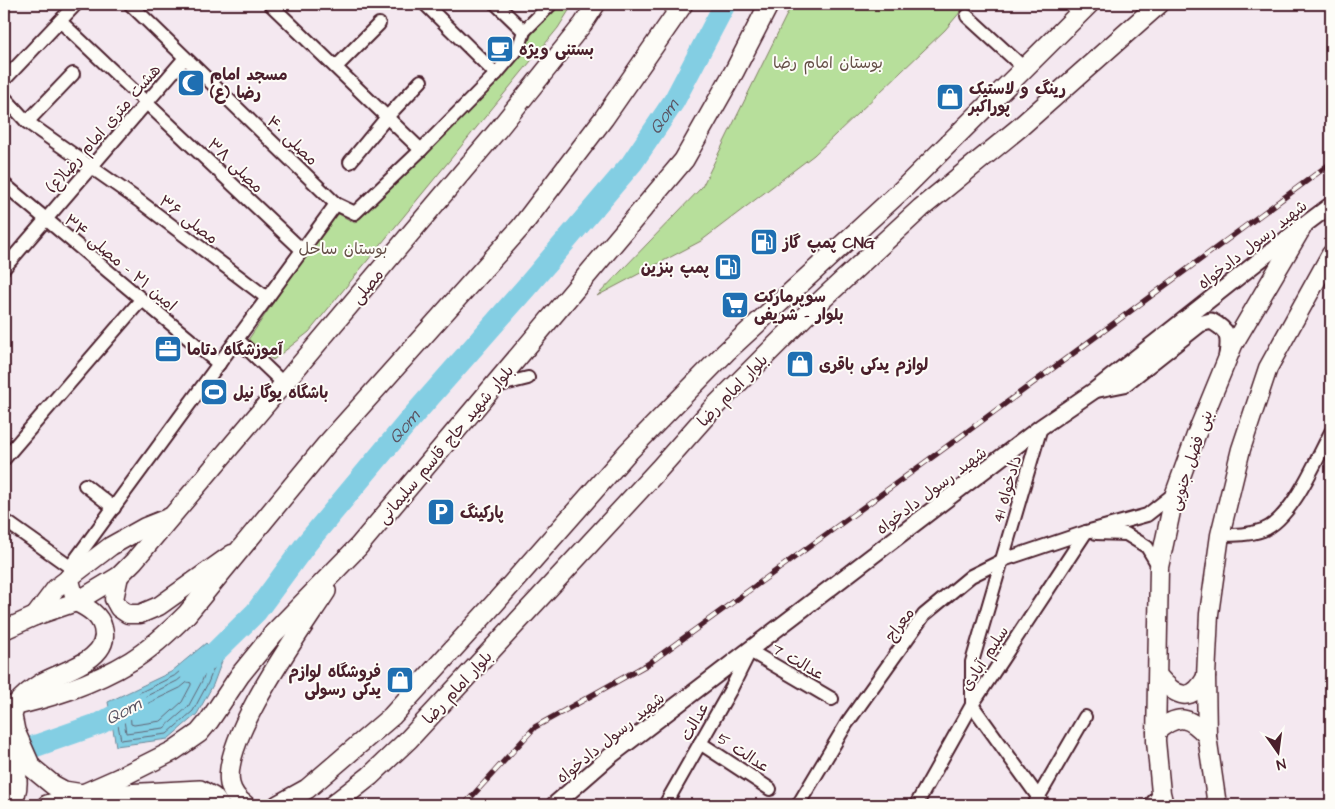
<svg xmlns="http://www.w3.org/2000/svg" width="1335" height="809" viewBox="0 0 1335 809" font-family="'Architects Daughter','Playpen Sans Arabic',sans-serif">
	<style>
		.green { fill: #b7df9b; stroke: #807f63 }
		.water { fill: #83cee3; stroke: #6c8899 }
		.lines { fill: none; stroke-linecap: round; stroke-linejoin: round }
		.shore { stroke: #616575; stroke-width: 1 }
		.river { stroke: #83cee3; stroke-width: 22 }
		.minor-casing { stroke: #4a1f2b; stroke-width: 16 }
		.tertiary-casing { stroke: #4a1f2b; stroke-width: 19 }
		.secondary-casing { stroke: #4a1f2b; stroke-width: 21 }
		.primary-casing { stroke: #4a1f2b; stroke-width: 22 }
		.minor { stroke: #fdfcf7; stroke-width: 12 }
		.tertiary { stroke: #fdfcf7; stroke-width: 15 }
		.secondary { stroke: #fdfcf7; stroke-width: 18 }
		.primary { stroke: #fdfcf7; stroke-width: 19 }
		.rail-casing { stroke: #4a1f2b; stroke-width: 5.5 }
		.rail { stroke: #fdfcf7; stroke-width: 4; stroke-dasharray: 11; stroke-linecap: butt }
		.labels { text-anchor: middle; stroke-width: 4; stroke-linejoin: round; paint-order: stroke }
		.poi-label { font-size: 16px; font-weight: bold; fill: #4a1f2b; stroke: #fdfcf7; text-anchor: start }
		.park-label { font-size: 16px; fill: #654f47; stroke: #fdfcf7 }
		.street-label { font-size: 16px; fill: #4a1f2b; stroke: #fdfcf7 }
		.water-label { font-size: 18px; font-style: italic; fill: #5b5462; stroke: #fdfcf7 }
	</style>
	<rect width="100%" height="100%" fill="#f4e8f0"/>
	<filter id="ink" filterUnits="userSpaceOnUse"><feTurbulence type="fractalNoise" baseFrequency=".02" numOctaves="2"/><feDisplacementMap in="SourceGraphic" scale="10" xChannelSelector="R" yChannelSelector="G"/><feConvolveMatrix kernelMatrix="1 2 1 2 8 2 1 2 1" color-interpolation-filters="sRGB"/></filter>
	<g filter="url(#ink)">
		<!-- green -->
		<g class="green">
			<path d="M556,4H573L558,28L309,332L273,360L248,340L335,212L355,223L495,82L527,46L533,30Z"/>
			<path d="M792,4H967L945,30L814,155L701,241L597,296L702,187Z"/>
		</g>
		<!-- water -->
		<path class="water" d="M206,643L222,661L213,685L197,714L168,739L116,746L108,702L171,672Z"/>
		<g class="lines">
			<!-- shore -->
			<g class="shore">
				<path d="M204,651L207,652L216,663L208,683L193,711L167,734L121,740L114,705L174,676Z"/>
				<path d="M203,660H206L208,665L202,681L188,707L164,728L126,733L122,708L177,681Z"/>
				<path d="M188,682L191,683V685L182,702L161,721L134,725L131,724L130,712L180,688Z"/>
			</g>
			<!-- river -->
			<g class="river">
				<path id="s1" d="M190,671L204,663L256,612L306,544L412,417L530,283L632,163L674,101L725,4"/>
				<path d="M4,757L101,723L137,703"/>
			</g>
			<!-- minor casing -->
			<g class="minor-casing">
				<g id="minor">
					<path d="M130,4L336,204"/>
					<path d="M270,4L421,150"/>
					<path d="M425,4L496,74"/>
					<path d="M496,4L524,31"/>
					<path d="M967,16L1024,68"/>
					<path d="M60,21L302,250"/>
					<path d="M336,67L379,24"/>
					<path d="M4,80L76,4"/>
					<path d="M4,97L27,122L138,200L267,298"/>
					<path d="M27,122L73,74"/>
					<path d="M350,162L387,117L421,81"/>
					<path d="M4,184L219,364"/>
					<path d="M4,268L185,58"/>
					<path d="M237,339L284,384"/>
					<path d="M492,387L528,378"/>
					<path d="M1041,427L972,662V705L1044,805"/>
					<path d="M4,459L141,300"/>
					<path d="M85,485L114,508"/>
					<path d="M4,520L70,567L336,204L355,213L421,150L496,74L519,47L524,31L551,4"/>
					<path d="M1096,533L1126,534L1147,547L1159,567"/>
					<path d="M1220,535C1235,535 1249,535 1263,530C1292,519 1316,460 1331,432"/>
					<path d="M700,743L770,789"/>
					<path d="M1035,803L1085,717"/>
					<path d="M665,805L732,687L750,651L832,699"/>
					<path d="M798,805L847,723L924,615L971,576L1003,560L1086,532L1147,515L1175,493"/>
					<path d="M916,805L972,705L1086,532"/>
					<path d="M1150,805L1161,793"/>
				</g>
			</g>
			<!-- tertiary casing -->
			<g class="tertiary-casing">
				<g id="tertiary">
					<path d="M1099,389L1124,384L1200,324L1211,321C1228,330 1230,336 1227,355"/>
					<path d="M554,805L609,757L1041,427L1095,390L1303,226L1331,205"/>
				</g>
			</g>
			<!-- secondary casing -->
			<g class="secondary-casing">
				<g id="secondary">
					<path d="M119,576L114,599L119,608L128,614H140L159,606L232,554"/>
					<path d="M35,616L56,588L111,546L145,527L170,517"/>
					<path d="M4,630L35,616L76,602L119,576L134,561L497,131L583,24L596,4"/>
					<path d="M1159,677C1176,697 1191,704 1206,677"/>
					<path d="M15,705C23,696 31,689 41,683C61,671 112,660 103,628C100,615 88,608 76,602L69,577"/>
					<path d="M1156,732C1178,713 1189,716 1207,736"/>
					<path d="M1164,805L1161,793L1156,741L1159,567L1175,493L1196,435L1233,345L1303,226"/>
					<path d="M1217,805L1207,736L1206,677L1209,614L1220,535L1241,449L1268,368L1331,254"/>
				</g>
			</g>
			<!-- primary casing -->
			<g class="primary-casing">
				<g id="primary">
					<path d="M15,705L12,716L15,731L31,767L53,785L64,791L83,794H124L200,790L213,797L219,805"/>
					<path d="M4,708C48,698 92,685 131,661C152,648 170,631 187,614L326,445L521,227L604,118L683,4"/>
					<path d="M4,741C13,763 25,783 10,805"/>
					<path d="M47,805L83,794L117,779L173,751L199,733L209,721L240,675L274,633L358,547L684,160L735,70L769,4"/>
					<path d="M245,805C238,800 232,793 230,784C221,739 301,630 326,591"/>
					<path d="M278,805L307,789L392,716L494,604L627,453L670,409L726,352L903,189L1089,4"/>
					<path d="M333,805L370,776L409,739L659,469L713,408L813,308L921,208L1019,128L1159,4"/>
				</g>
			</g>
			<!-- minor -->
			<use href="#minor" class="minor"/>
			<!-- tertiary -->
			<use href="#tertiary" class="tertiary"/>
			<!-- secondary -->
			<use href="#secondary" class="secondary"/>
			<!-- primary -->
			<use href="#primary" class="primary"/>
			<!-- rail casing -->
			<g class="rail-casing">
				<path id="rail" d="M464,805L535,727L648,664L964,434L1331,163"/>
			</g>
			<!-- rail -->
			<use href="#rail" class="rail"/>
		</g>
	</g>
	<!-- icons -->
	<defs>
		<g id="cafe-square" transform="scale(1.4375)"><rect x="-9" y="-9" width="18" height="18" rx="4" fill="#1f6fb2" stroke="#fdfcf7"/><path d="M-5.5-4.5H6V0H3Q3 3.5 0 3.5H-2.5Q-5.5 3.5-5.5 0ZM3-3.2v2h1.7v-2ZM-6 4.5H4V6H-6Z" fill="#fff"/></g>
		<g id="mosque-square" transform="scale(1.4375)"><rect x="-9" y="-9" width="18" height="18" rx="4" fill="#1f6fb2" stroke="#fdfcf7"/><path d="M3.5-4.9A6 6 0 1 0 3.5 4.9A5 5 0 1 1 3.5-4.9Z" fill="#fff"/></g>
		<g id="shop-square" transform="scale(1.4375)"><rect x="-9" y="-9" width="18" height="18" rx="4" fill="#1f6fb2" stroke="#fdfcf7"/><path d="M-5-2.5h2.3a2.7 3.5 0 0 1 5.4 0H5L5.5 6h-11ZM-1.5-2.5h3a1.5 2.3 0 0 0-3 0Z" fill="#fff"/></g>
		<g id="fuel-square" transform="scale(1.4375)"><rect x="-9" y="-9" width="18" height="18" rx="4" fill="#1f6fb2" stroke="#fdfcf7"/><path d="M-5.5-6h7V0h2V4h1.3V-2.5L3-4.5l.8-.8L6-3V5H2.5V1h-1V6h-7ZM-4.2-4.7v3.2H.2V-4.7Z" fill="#fff"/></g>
		<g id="supermarket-square" transform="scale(1.4375)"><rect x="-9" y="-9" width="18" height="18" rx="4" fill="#1f6fb2" stroke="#fdfcf7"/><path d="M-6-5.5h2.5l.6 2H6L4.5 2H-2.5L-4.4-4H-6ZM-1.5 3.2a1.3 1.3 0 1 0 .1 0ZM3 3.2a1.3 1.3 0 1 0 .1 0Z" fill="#fff"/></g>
		<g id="office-square" transform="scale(1.4375)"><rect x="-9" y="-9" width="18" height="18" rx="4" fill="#1f6fb2" stroke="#fdfcf7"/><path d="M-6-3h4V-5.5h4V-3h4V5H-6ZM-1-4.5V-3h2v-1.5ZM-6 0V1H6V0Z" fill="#fff"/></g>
		<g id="stadium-square" transform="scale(1.4375)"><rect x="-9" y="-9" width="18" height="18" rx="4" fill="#1f6fb2" stroke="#fdfcf7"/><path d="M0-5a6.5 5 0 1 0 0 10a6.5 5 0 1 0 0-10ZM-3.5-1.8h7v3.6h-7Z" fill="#fff"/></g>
		<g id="parking-square" transform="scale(1.4375)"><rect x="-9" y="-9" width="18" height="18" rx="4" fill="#1f6fb2" stroke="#fdfcf7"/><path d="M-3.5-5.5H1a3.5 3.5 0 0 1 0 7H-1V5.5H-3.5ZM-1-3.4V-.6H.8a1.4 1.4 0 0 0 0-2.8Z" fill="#fff"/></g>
	</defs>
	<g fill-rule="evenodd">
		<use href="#cafe-square" x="500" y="49"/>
		<use href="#mosque-square" x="191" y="83"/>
		<use href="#shop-square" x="950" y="97"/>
		<use href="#fuel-square" x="764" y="242"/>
		<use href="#fuel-square" x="728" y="267"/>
		<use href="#supermarket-square" x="735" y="305"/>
		<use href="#office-square" x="168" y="349"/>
		<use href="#shop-square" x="800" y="364"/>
		<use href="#stadium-square" x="214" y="392"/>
		<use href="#parking-square" x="441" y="512"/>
		<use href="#shop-square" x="400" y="680"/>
	</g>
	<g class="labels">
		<!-- poi labels -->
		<g class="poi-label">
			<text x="519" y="55">بستنی ویژه</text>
			<text x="210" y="80">مسجد امام<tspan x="210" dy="18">رضا (ع)</tspan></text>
			<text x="969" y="94">رینگ و لاستیک<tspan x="969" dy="18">پوراکبر</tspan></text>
			<text x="783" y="248">پمپ گاز CNG</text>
			<text x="709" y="273" text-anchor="end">پمپ بنزین</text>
			<text x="754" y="302">سوپرمارکت<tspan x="754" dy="18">بلوار - شریفی</tspan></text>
			<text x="187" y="355">آموزشگاه دتاما</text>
			<text x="819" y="370">لوازم یدکی باقری</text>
			<text x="233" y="398">باشگاه یوگا نیل</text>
			<text x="460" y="518">پارکینگ</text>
			<text x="381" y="677" text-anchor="end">فروشگاه لوازم<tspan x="381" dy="18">یدکی رسولی</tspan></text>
		</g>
		<!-- park labels -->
		<g class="park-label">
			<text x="828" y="68">بوستان امام رضا</text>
			<text x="343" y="254">بوستان ساحل</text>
		</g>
		<!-- street labels -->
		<g class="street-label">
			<text transform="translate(103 128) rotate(-49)" y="6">هشت متری امام رضا(ع)</text>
			<text transform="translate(293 140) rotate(44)" y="6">مصلی ۴۰</text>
			<text transform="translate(236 165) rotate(44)" y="6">مصلی ۳۸</text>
			<text transform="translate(189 219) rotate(37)" y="6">مصلی ۳۶</text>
			<text transform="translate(1252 244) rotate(-38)" y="6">شهید رسول دادخواه</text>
			<text transform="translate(121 262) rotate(40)" y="6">امین ۲۱ - مصلی ۳۴</text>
			<text transform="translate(367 286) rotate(-50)" y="6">مصلی</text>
			<text transform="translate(732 390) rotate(-46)" y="6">بلوار امام رضا</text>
			<text transform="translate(445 444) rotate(-50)" y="6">بلوار شهید حاج قاسم سلیمانی</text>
			<text transform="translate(1190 460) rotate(-71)" y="6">بنی فضل جنوبی</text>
			<text transform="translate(1006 489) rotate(-74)" y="6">دادخواه 41</text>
			<text transform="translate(931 490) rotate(-37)" y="6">شهید رسول دادخواه</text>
			<text transform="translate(899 624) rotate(-53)" y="6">معراج</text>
			<text transform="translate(984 658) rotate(-57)" y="6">سلیم آبادی</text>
			<text transform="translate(799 661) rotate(30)" y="6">عدالت 7</text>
			<text transform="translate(457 687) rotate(-47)" y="6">بلوار امام رضا</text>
			<text transform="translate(694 721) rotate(-61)" y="6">عدالت</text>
			<text transform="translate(610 737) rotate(-39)" y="6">شهید رسول دادخواه</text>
			<text transform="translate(744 752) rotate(33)" y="6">عدالت 5</text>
		</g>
		<!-- water labels -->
		<g class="water-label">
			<text dy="6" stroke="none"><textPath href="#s1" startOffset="731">Qom</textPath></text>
			<text dy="6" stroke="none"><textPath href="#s1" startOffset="326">Qom</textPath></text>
			<text transform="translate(123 711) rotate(-28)" y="6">Qom</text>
		</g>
	</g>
	<!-- margin -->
	<rect width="1335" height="809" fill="none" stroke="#fdfcf7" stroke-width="20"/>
	<rect x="10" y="10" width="1315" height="789" fill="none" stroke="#4a1f2b" stroke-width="2" filter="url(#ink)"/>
	<!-- north arrow -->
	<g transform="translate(1278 752) rotate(166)" stroke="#fdfcf7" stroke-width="4" paint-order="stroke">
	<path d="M0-4L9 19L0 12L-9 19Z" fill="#4a1f2b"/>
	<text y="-8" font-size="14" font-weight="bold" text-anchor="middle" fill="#4a1f2b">N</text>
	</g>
</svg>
